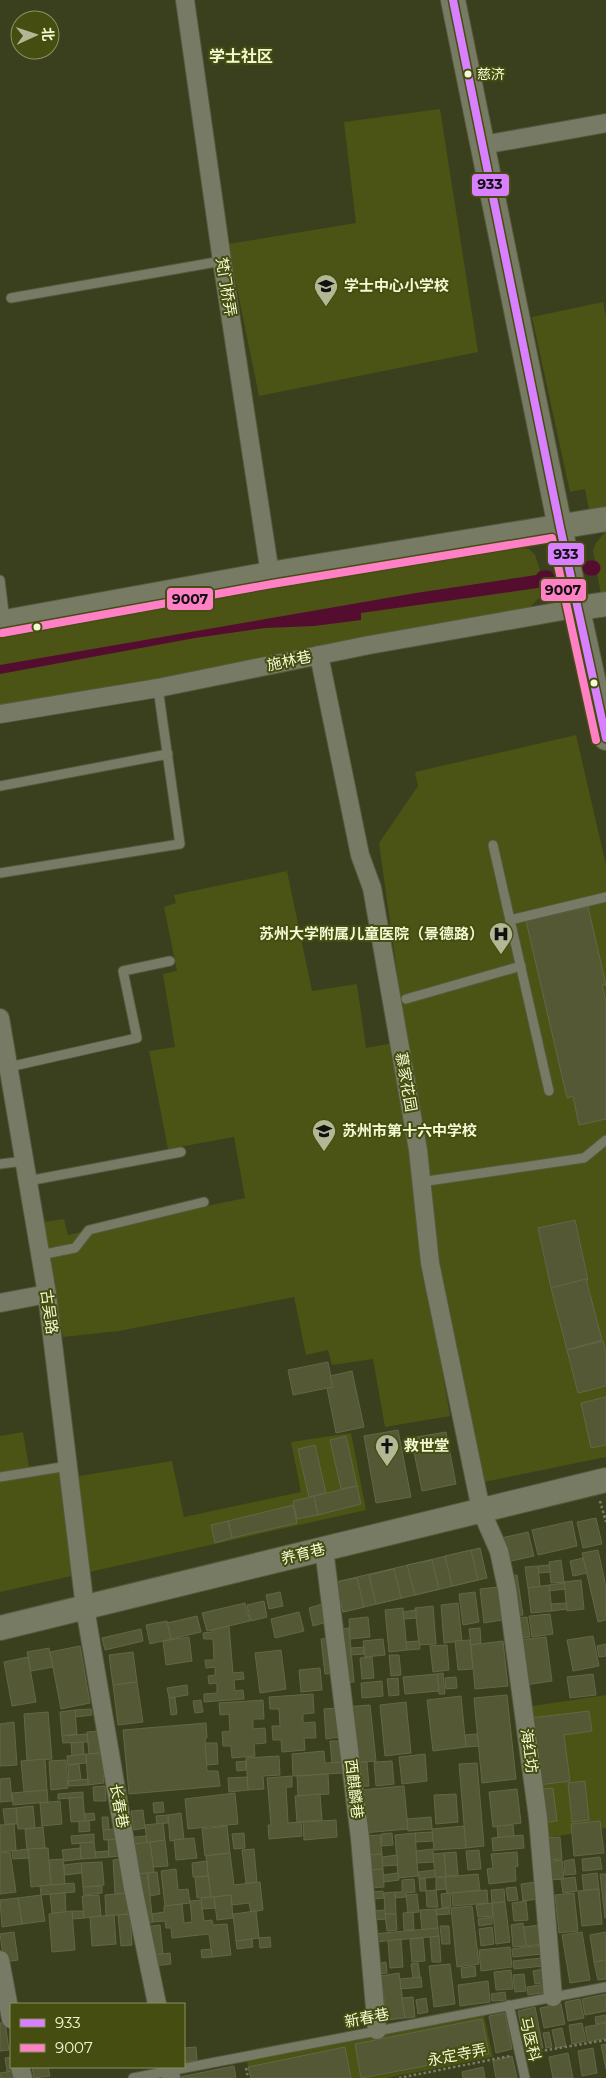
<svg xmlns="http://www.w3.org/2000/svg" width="606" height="2078" viewBox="0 0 606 2078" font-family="Montserrat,'Noto Sans SC',sans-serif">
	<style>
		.built { fill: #4b5414 }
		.water { fill: #550d2f }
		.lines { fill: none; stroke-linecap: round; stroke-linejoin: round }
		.canal { stroke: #550d2f; stroke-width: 15 }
		.building { fill: #545834; stroke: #636749 }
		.lane-casing { stroke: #565a3d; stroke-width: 11 }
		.street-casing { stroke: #565a3d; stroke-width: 20 }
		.secondary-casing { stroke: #565a3d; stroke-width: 26 }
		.path { stroke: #787b66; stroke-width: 2.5; stroke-dasharray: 2.5 2.5; stroke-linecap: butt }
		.lane { stroke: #777b66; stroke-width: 9 }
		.street { stroke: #777b66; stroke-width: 18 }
		.secondary { stroke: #787b63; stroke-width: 24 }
		.bus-1-casing { stroke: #454d10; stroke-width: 11 }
		.bus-2-casing { stroke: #454d10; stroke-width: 11 }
		.bus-1 { stroke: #d880ff; stroke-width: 8 }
		.bus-2 { stroke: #ff80c5; stroke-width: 8 }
		.bus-dot { fill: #f2f9d3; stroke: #454d10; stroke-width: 2 }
		.labels { text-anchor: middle; stroke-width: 4; stroke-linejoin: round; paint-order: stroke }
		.bus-label { font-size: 14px; fill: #f2f9d3; stroke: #454d10; text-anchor: start }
		.poi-label { font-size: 15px; font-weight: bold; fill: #f2f9d3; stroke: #454d10; text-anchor: start }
		.street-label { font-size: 15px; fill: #f2f9d3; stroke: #454d10 }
		.neighbourhood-label { font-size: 16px; font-weight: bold; fill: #f2f9d3; stroke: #454d10 }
		.line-badge { stroke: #454d10; stroke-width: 2 }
		.pale-badge-label { font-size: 14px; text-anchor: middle; font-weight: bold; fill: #111 }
	</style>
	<rect width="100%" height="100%" fill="#3a3f1e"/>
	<!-- built -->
	<g class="built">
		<path d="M440,109L478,352L259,396L228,244L356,223L344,122Z"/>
		<path d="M603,302L606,316V507L589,510L585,489L570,492L532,317Z"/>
		<path d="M606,531V593L601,594L593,551L596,543Z"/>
		<path d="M521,548L529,549L535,555L541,574V596L530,607L389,633L199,672L0,707V637L315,580Z"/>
		<path d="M576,735L606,865V1457L484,1482L450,1330L431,1216L379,843L418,786L415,772Z"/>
		<path d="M287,871L312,991L357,984L366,1048L399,1042L425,1268L450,1416L385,1427L373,1359L332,1365L328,1350L306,1355L294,1297L119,1331L63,1337L43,1222L64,1219L68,1235L245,1198L234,1137L168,1149L149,1051L175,1047L163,974L177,971L164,907L176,903L174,895Z"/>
		<path d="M23,1432L29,1467L77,1460L79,1476L172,1461L184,1517L301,1492L291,1442L351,1433L366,1510L0,1592V1436Z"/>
		<path d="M606,1695V1828L546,1838L526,1707Z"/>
		<path d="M484,2016L493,2057L387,2078H250L247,2061Z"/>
	</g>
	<!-- water -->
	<path class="water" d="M543,574L545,587L361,613V620L314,626L265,628L195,638L0,674V665L416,593Z"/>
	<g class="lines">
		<!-- canal -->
		<g class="canal">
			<path d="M590,568H593"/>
			<path d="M543,578H547"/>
		</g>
	</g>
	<!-- building -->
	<g class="building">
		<path d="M588,907L606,985H602L606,1002V1119L579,1125L573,1096L567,1098L526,921Z"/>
		<path d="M575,1220L588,1280L551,1288L538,1228Z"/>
		<path d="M586,1279L602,1340L567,1350L551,1288Z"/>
		<path d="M603,1341L606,1354V1386L578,1393L567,1350Z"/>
		<path d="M328,1362L333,1387L293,1395L288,1370Z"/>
		<path d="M352,1371L364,1427L336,1433L327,1388L333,1387L330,1376Z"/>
		<path d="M606,1397V1445L591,1448L581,1403Z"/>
		<path d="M398,1430L411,1497L376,1503L364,1436Z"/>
		<path d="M446,1432L456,1484L422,1491L411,1438Z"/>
		<path d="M346,1436L357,1486L341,1489L330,1440Z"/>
		<path d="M315,1445L326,1493L309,1497L298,1449Z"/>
		<path d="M357,1486L361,1504L318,1515L314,1496Z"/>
		<path d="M314,1496L318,1515L297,1519L293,1501Z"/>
		<path d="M293,1505L297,1523L232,1538L228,1521Z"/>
		<path d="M596,1518L602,1544L583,1548L577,1522Z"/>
		<path d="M228,1521L232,1538L215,1543L211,1525Z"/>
		<path d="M572,1521L577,1546L538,1555L532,1530Z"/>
		<path d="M528,1532L534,1556L502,1563L497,1539Z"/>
		<path d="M480,1548L487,1578L343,1612L336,1582Z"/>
		<path d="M471,1550L478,1580L452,1586L445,1556Z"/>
		<path d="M598,1550L606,1587V1620L598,1622L582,1553Z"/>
		<path d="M583,1558L587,1573L573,1576L570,1561Z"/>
		<path d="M432,1560L439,1589L415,1595L407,1565Z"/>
		<path d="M561,1560L564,1582L551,1583L549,1562Z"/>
		<path d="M549,1565L550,1572L539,1573L538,1566Z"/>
		<path d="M538,1566L540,1586L528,1588L525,1567Z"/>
		<path d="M394,1569L401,1598L376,1604L369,1575Z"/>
		<path d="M517,1575L523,1615L511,1616L506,1576Z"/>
		<path d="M357,1578L364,1607L343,1612L336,1582Z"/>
		<path d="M581,1580L584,1609L567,1611L564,1582Z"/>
		<path d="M564,1583L565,1589L549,1591V1585Z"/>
		<path d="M549,1585L552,1611L531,1613L528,1588Z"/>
		<path d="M498,1587L502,1620L484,1623L480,1589Z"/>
		<path d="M280,1592L283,1606L269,1609L266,1595Z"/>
		<path d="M475,1592L479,1622L463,1625L459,1594Z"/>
		<path d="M264,1601L267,1617L251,1621L247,1605Z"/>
		<path d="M245,1603L250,1621L207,1631L202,1613Z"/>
		<path d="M458,1603L462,1641L444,1643L441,1605Z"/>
		<path d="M566,1603L567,1609L552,1611L551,1604Z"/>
		<path d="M322,1604L327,1622L313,1626L309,1608Z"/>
		<path d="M433,1606L436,1644L419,1645L415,1608Z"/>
		<path d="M403,1608L407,1650L389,1652L385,1610Z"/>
		<path d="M416,1610V1618L404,1619L403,1612Z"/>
		<path d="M299,1612L304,1631L275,1638L271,1619Z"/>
		<path d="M550,1614L553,1634L532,1637L529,1616Z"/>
		<path d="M197,1616L201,1632L171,1639L167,1623Z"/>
		<path d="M368,1617L370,1637L350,1639L349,1619Z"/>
		<path d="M527,1617L530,1637L514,1639L511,1619Z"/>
		<path d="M167,1621L171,1639L150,1644L146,1625Z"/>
		<path d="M229,1626L233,1673L243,1672L244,1679L234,1680L235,1691L243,1690L244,1699L204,1702V1694L217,1693V1683L209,1684L208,1676L215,1675V1667L206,1668L205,1660H214L213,1639H204L203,1633L212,1632V1630Z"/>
		<path d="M349,1628L354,1682L339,1683L333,1630Z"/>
		<path d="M480,1628L481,1643L471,1645L469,1629Z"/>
		<path d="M141,1629L143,1641L105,1650L102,1638Z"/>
		<path d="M593,1636L599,1666L573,1671L567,1640Z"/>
		<path d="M189,1637L192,1661L166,1665L163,1641Z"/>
		<path d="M546,1637L552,1681L525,1685L519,1640Z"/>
		<path d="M331,1638L335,1673L325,1674L321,1639Z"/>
		<path d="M383,1639L385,1655L365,1657L363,1641Z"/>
		<path d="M470,1640L473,1669L458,1670L455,1641Z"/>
		<path d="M419,1641L420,1649L407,1650L406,1642Z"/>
		<path d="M503,1641L508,1686L475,1689L471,1645Z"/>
		<path d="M606,1644V1656L599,1657L597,1646Z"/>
		<path d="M447,1645L449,1670L433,1672L430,1646Z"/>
		<path d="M80,1646L90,1703L61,1709L50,1652Z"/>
		<path d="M364,1647V1654L351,1655V1648Z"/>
		<path d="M49,1648L53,1667L31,1671L27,1652Z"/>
		<path d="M281,1650L286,1689L260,1693L255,1653Z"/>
		<path d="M133,1652L137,1682L113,1685L109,1655Z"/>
		<path d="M389,1655H399L401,1675L391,1676Z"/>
		<path d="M28,1657L36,1702L12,1706L4,1662Z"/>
		<path d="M372,1657L374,1678L362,1679L360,1658Z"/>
		<path d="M320,1668L322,1690L301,1692L299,1670Z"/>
		<path d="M443,1673L445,1694H439L437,1674Z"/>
		<path d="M437,1674L439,1691L405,1694L403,1677Z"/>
		<path d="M593,1674L596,1695L570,1698L567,1677Z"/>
		<path d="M456,1677L457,1688L446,1689L445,1678Z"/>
		<path d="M398,1678L399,1695L389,1696L387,1679Z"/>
		<path d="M382,1681L383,1696L362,1698L361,1683Z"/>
		<path d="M137,1682L143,1722L118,1725L113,1685Z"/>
		<path d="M187,1685L188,1695L169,1698L167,1688Z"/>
		<path d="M313,1694L314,1713L303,1714V1723L315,1722L316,1738H304L305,1750L282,1752L281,1740H273L272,1726H280L279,1709H270L269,1697Z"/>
		<path d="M507,1695L516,1779L482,1783L474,1698Z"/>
		<path d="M461,1696L466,1747L433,1751L427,1700Z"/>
		<path d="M175,1697L177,1714L171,1715L169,1698Z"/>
		<path d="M201,1700L203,1712L195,1713L193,1701Z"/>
		<path d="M263,1700L264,1719H253V1729L265,1728L266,1743L254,1744L255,1756L232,1758L231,1746H223L222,1732L230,1731L229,1714L220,1715L219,1703Z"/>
		<path d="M406,1702L411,1753L385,1756L380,1705Z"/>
		<path d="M370,1705L376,1761L351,1763L345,1707Z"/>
		<path d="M337,1708L339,1737L326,1739L324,1709Z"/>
		<path d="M91,1709L92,1715L75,1717V1710Z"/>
		<path d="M75,1710L77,1734L62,1736L60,1712Z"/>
		<path d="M589,1711L592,1731L564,1735L570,1781L539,1785L530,1718Z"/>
		<path d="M48,1712L52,1759L27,1761L24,1714Z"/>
		<path d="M14,1722L17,1765L0,1766V1724Z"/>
		<path d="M206,1723L207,1738H205L207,1771H218L220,1786L129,1794L123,1730Z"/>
		<path d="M100,1731L102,1753L89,1754L87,1732Z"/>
		<path d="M87,1734L88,1742L63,1743L62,1736Z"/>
		<path d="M477,1734L479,1746L466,1747L465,1735Z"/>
		<path d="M330,1741H342L344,1762L332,1763Z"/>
		<path d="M83,1742L84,1755L72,1756L71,1743Z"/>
		<path d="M205,1743H217L218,1764L207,1765Z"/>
		<path d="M324,1751L325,1763L342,1762L343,1773L293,1776L292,1754Z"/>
		<path d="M102,1753L104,1783L88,1785L86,1754Z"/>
		<path d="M86,1754V1763L68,1765L67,1756Z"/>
		<path d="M425,1754L427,1781L402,1784L399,1757Z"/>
		<path d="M279,1756L280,1775L263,1776L264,1789L248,1790L246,1758Z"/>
		<path d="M45,1759L47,1790L24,1792L21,1761Z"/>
		<path d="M66,1760L68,1788L51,1790L49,1761Z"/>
		<path d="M246,1761V1770L237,1771L236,1762Z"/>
		<path d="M392,1761L394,1784L376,1786L374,1762Z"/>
		<path d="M367,1762L369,1786L353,1787L351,1763Z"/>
		<path d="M477,1763L484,1846L466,1848L459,1764Z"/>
		<path d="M79,1764L81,1780L69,1781L68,1765Z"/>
		<path d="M328,1774L329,1794L298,1796L297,1776Z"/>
		<path d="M292,1776V1787H286L288,1823L301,1822L302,1836L269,1839L268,1825H271L267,1778Z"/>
		<path d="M247,1777L248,1790L229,1792L228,1778Z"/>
		<path d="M10,1778L12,1801L0,1802V1779Z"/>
		<path d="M88,1779V1785L69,1786L68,1781Z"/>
		<path d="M585,1781L589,1820L572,1822L568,1783Z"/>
		<path d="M105,1786L106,1801H94L93,1787Z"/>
		<path d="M404,1786L408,1829L363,1833L360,1790Z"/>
		<path d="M553,1788L557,1821L538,1823L534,1790Z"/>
		<path d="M517,1789L521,1823L493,1827L489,1792Z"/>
		<path d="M47,1790L48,1802L13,1805L12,1793Z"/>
		<path d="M83,1792V1797L58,1799V1794Z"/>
		<path d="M235,1793L238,1824L188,1829L185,1799Z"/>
		<path d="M320,1794L322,1820L297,1822L295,1796Z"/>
		<path d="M456,1794L458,1822L436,1824L434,1795Z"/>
		<path d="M83,1797L85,1821L71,1822L69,1798Z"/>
		<path d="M60,1801L62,1824L42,1826L40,1803Z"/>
		<path d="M163,1802L164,1812L154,1813L153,1803Z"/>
		<path d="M33,1806L35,1828L18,1829L16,1808Z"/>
		<path d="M16,1808L17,1824H5L3,1809Z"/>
		<path d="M143,1810L145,1828L134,1830L131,1811Z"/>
		<path d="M94,1813L95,1820L85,1821V1814Z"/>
		<path d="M181,1813L184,1839L170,1841L168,1815Z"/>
		<path d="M168,1815V1823L157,1824L156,1816Z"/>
		<path d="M102,1817H108L109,1829L103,1830Z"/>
		<path d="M431,1817L432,1829L408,1831L407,1819Z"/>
		<path d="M336,1820L337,1837L304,1840L303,1822Z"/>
		<path d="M79,1821H89L90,1831L79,1832Z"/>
		<path d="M600,1821L604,1853L574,1856L571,1824Z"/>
		<path d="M163,1823L165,1840L147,1843L145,1825Z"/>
		<path d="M14,1824L16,1850L0,1852V1825Z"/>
		<path d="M513,1825L514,1836L498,1838L497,1826Z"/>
		<path d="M227,1826L230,1853L205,1856L202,1829Z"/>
		<path d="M464,1826L466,1848L434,1850L432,1829Z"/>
		<path d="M43,1827L45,1848L27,1850L25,1829Z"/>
		<path d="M115,1829L116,1839L104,1840L103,1830Z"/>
		<path d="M432,1832L433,1841L416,1842L415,1833Z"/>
		<path d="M244,1833L245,1848L234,1849L232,1834Z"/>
		<path d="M392,1833L393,1845L382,1846L381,1834Z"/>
		<path d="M415,1833L418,1876L398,1878L395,1835Z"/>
		<path d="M94,1834V1842L72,1844L71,1836Z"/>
		<path d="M380,1835L382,1854L367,1855L365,1836Z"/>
		<path d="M523,1835L524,1848L493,1851L492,1838Z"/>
		<path d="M146,1836L147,1843L135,1844L134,1837Z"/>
		<path d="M560,1837L562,1859L546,1860L545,1838Z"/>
		<path d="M194,1838L197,1858L176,1860L174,1840Z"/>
		<path d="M119,1839L120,1856L109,1857L108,1840Z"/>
		<path d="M165,1840L168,1866L153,1867L150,1842Z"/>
		<path d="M94,1842L96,1858L81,1859L80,1843Z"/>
		<path d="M150,1842L154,1872L138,1874L135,1844Z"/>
		<path d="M48,1848L51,1885L31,1887L28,1849Z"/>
		<path d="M80,1848L81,1859L64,1861L62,1850Z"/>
		<path d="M28,1849L29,1858L13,1859L12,1851Z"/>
		<path d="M254,1849L257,1882L246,1883L242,1850Z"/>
		<path d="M433,1849L434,1862L417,1863L416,1851Z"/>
		<path d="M479,1850L481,1869L468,1870L466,1851Z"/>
		<path d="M108,1851L109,1857L96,1858L95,1852Z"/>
		<path d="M10,1852L16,1892L0,1894V1853Z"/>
		<path d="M456,1852L458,1875L446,1876L444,1853Z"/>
		<path d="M517,1852L518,1866L515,1867L516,1881L489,1884L487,1869L493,1868L491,1854Z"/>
		<path d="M230,1853L234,1885L260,1882L263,1910L251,1912L249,1903L232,1905L231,1895L211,1897L206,1856Z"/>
		<path d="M444,1853L446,1877H435L433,1854Z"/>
		<path d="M382,1854L383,1869L361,1871L359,1856Z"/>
		<path d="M397,1855L398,1865L383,1866L382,1857Z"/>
		<path d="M600,1857L602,1869L583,1871L582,1859Z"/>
		<path d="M63,1859L65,1884L51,1885L49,1860Z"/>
		<path d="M122,1859L125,1893L115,1894L113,1860Z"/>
		<path d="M574,1859L576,1874L565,1875L564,1861Z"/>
		<path d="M562,1860L564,1879L545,1880L544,1862Z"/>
		<path d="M207,1861L208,1876L193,1877L192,1863Z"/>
		<path d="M102,1862L104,1885L83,1887L81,1863Z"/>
		<path d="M81,1863L82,1873L65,1875L64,1865Z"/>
		<path d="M176,1869L178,1890L188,1889L190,1903L165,1906L161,1871Z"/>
		<path d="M383,1869L384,1887L370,1888L368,1870Z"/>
		<path d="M435,1870V1877L419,1879L418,1872Z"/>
		<path d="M157,1872L160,1894L150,1896L148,1873Z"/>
		<path d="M147,1873L153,1922L143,1923L138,1874Z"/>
		<path d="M398,1873L399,1880L384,1882L383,1875Z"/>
		<path d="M597,1873L599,1889L584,1891L582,1875Z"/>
		<path d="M478,1874L480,1890L447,1894L445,1877Z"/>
		<path d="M600,1874H606L605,1918Z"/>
		<path d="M208,1876L211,1897L197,1898L195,1877Z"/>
		<path d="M445,1877L446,1889L436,1890V1878Z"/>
		<path d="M575,1877L577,1891L563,1893L561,1879Z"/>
		<path d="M425,1878L426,1891H420L419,1879Z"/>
		<path d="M414,1879L415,1892L406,1893V1897L395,1898V1892H402V1880Z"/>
		<path d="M536,1882L538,1899L523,1901L521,1884Z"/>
		<path d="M74,1883L75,1892L41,1895L40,1886Z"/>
		<path d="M102,1886V1893L84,1895L83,1887Z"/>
		<path d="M516,1887L518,1900L508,1901L506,1888Z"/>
		<path d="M504,1889L505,1902L492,1903L491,1890Z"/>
		<path d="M599,1889L602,1924L582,1926L578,1891Z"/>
		<path d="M436,1890L438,1907H427L426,1891Z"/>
		<path d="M487,1890L488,1903L453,1906L452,1893Z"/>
		<path d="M383,1891L384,1898L371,1899L370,1892Z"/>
		<path d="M395,1892L396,1914H385L384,1893Z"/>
		<path d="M65,1893L66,1912L52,1913L50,1894Z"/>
		<path d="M127,1893L128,1914L106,1916L105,1895Z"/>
		<path d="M450,1893L451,1907L442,1908L441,1894Z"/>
		<path d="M574,1893L578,1931L559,1933L555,1895Z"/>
		<path d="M417,1894L419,1912L408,1913L406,1895Z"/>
		<path d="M41,1895L45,1921L22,1924L18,1898Z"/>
		<path d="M99,1895L101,1916L84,1918L82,1896Z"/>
		<path d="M231,1895L233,1918L217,1920L214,1897Z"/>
		<path d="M214,1897L215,1908L202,1909L201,1898Z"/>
		<path d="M18,1898L22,1924L2,1927L0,1900Z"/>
		<path d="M201,1900L204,1921L212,1920L213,1925L227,1924L231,1955L212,1957L209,1934L172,1938L171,1928H166L165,1921L153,1922L152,1914L164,1912V1906L182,1904L184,1923L192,1922L190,1901Z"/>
		<path d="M526,1901L528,1920L514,1921L512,1903Z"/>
		<path d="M505,1902L510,1942L496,1944L492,1903Z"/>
		<path d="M492,1903L493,1916L478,1917L476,1905Z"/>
		<path d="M472,1906L479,1964L457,1967L451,1908Z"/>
		<path d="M449,1908L450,1914L437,1915L436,1909Z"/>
		<path d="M436,1909L438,1928L422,1930L420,1910Z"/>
		<path d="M385,1910L386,1919L372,1920V1911Z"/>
		<path d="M72,1911H83L84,1918L72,1919Z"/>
		<path d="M72,1911L75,1950L52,1952L49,1914Z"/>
		<path d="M256,1911L259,1938L236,1941L233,1914Z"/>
		<path d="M413,1912L414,1930H404L403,1913Z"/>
		<path d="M130,1914L132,1945L121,1946L118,1915Z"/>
		<path d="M385,1914H396L397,1930L387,1931Z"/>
		<path d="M114,1915L116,1944L92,1946L90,1917Z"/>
		<path d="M492,1917V1924L479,1926L478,1919Z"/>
		<path d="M523,1923L526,1946L513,1947L511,1925Z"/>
		<path d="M160,1925L163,1954L147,1956L144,1927Z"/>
		<path d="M540,1925L542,1944L526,1946L524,1927Z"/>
		<path d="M440,1926H449L450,1944H442Z"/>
		<path d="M492,1927L494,1944L481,1946L479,1929Z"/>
		<path d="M438,1928L439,1936L374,1942L373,1934Z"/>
		<path d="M14,1932L18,1960L4,1962L0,1934Z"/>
		<path d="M582,1932L590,1980L570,1983L562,1935Z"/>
		<path d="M606,1932V1960L594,1962L590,1935Z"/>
		<path d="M439,1936L441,1962H432L430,1937Z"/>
		<path d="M270,1937L271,1947L260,1948L259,1938Z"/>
		<path d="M423,1938L425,1961L412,1962L410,1939Z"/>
		<path d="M252,1939L253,1947L237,1949L236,1941Z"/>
		<path d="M401,1939L403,1967L390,1968L388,1941Z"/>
		<path d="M542,1945V1954L513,1957L512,1949Z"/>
		<path d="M510,1947L512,1967L481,1971L479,1950Z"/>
		<path d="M211,1949L212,1957L202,1958L201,1950Z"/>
		<path d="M170,1953L171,1964L154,1966L153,1955Z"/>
		<path d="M542,1958L543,1966L514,1969L513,1961Z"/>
		<path d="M606,1960V1979L598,1980L594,1962Z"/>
		<path d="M386,1962L387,1973L378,1974L376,1964Z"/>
		<path d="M418,1963L420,1977L413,1978L411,1964Z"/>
		<path d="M450,1964L455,2004L434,2007L429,1966Z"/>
		<path d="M475,1966L476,1976L462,1978L461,1968Z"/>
		<path d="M544,1969L547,1982L535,1984L533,1971Z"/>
		<path d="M511,1970L513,1989L496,1990L494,1972Z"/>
		<path d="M399,1973L405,2018L387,2020L381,1976Z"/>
		<path d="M524,1974L526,1991L515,1992L513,1975Z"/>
		<path d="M421,1977L422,1987L401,1989L400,1979Z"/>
		<path d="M488,1981L490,2002L460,2006L458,1985Z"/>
		<path d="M546,1984L548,1992L528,1995L527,1987Z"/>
		<path d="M505,1992L506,2000L492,2001L491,1994Z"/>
		<path d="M606,1994V2011L585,2015L582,1999Z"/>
		<path d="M413,1997L415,2017L405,2018L402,1998Z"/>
		<path d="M426,1998L428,2012L418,2014L416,2000Z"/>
		<path d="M580,1999L584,2018L568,2021L565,2002Z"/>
		<path d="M561,2004L565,2024L544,2028L540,2008Z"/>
		<path d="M535,2007L543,2048L526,2051L518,2011Z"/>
		<path d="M505,2013L512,2049L496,2053L489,2016Z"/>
		<path d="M606,2015V2022L596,2024L595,2017Z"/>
		<path d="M482,2019L489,2054L361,2078L355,2044Z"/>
		<path d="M5,2022L9,2050L0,2051V2023Z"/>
		<path d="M582,2023L586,2041L572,2044L569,2025Z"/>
		<path d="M606,2023V2038L588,2042L585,2027Z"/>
		<path d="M562,2028L566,2046L556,2048L552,2030Z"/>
		<path d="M549,2032L552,2047L546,2048L543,2033Z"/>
		<path d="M606,2044V2069L601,2045Z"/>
		<path d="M196,2047L197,2060L184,2062V2048Z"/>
		<path d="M345,2047L351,2078H251L248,2067Z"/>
		<path d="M593,2048L597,2073L582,2076L578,2051Z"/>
		<path d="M568,2053L573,2078H553L549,2057Z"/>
		<path d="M512,2056L517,2078H496L493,2061Z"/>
		<path d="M11,2057V2067H18V2070L7,2071L5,2058Z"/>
		<path d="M234,2066L236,2078H180V2077Z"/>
		<path d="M32,2067H48L50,2076L34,2078Z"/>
		<path d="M483,2067L485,2078H463L462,2072Z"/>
		<path d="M18,2070L19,2078H0V2073Z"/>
	</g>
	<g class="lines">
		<!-- lane casing -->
		<g class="lane-casing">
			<g id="lane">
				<path d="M11,298L222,261"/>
				<path d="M0,580L5,621"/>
				<path d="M0,786L168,754"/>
				<path d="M493,845L549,1091"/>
				<path d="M0,873L180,844L158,688"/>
				<path d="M510,920L606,897"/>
				<path d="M406,999L521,966"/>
				<path d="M9,1067L137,1038L123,971L170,961"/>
				<path d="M0,1164L24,1161"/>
				<path d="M28,1181L181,1152"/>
				<path d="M421,1182L584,1158L606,1140"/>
				<path d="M40,1255L75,1248L89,1230L204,1202"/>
				<path d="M0,1477L68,1466"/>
				<path d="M509,2005L525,2078"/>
				<path d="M133,2078L606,1987"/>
			</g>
		</g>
		<!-- street casing -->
		<g class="street-casing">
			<g id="street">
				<path d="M185,0L222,261L270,574"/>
				<path d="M483,145L606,123"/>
				<path d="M319,655L360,855L372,888L418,1150L430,1263L481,1510L499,1551L507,1589L538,1818L553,1997"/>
				<path d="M0,714L158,688L369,645L579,608"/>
				<path d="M0,1018L47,1294L85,1608L133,1888L157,2004"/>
				<path d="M0,1303L47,1294"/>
				<path d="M324,1549L360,1838L377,2030"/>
				<path d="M0,1960L11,2019"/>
				<path d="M20,2067L23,2078"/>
				<path d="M169,2067L171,2078"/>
			</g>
		</g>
		<!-- secondary casing -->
		<g class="secondary-casing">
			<g id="secondary">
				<path d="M453,0L560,527L606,738"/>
				<path d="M579,608L606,604"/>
				<path d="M0,623L270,574L606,519"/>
				<path d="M0,1628L606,1480"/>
			</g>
		</g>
		<!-- path -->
		<g class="path">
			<path d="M600,1501L606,1522"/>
			<path d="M530,2053L606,2040"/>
			<path d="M246,2068L248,2078"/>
			<path d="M399,2078L510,2056"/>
		</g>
		<!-- lane -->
		<use href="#lane" class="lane"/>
		<!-- street -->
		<use href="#street" class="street"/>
		<!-- secondary -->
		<use href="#secondary" class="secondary"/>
		<!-- bus-1 casing -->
		<g class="bus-1-casing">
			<path id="bus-1" d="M453,0L560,527L606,738"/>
		</g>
		<!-- bus-2 casing -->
		<g class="bus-2-casing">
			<path id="bus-2" d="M2,633L272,584L552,538L596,740"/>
		</g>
		<!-- bus-1 -->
		<use href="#bus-1" class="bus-1"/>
		<!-- bus-2 -->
		<use href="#bus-2" class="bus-2"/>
	</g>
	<!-- icons -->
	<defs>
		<g id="school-pin" transform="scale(1.25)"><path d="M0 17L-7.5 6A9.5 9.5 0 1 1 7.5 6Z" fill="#b2b894" stroke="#454d10"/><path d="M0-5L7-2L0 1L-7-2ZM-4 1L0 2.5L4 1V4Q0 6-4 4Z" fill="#111"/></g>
		<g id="hospital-pin" transform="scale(1.25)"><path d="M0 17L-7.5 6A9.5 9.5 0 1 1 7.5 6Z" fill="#b2b894" stroke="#454d10"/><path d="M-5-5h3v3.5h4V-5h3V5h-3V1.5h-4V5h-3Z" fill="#111"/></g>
		<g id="church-pin" transform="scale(1.25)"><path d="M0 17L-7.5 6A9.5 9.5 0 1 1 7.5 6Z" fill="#b2b894" stroke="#454d10"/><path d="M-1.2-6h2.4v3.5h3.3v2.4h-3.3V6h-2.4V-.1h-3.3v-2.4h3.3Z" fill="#111"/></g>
	</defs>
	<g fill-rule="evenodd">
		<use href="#school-pin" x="326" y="286"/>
		<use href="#hospital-pin" x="501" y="934"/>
		<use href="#school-pin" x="324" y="1131"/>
		<use href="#church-pin" x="387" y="1446"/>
	</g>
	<!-- markers -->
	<g class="bus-dot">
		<circle cx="468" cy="74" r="4.5"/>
		<circle cx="37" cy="627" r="4.5"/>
		<circle cx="594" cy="683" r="4.5"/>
	</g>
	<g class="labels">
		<!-- bus labels -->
		<g class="bus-label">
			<text x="477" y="79">慈济</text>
		</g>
		<!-- poi labels -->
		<g class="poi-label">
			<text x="344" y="291">学士中心小学校</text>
			<text x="484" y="939" text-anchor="end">苏州大学附属儿童医院（景德路）</text>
			<text x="342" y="1136">苏州市第十六中学校</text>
			<text x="404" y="1451">救世堂</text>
		</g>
		<!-- street labels -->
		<g class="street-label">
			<text transform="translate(226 287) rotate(81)" y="5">梵门桥弄</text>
			<text transform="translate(289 661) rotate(-12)" y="5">施林巷</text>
			<text transform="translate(406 1082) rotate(80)" y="5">慕家花园</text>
			<text transform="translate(49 1312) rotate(82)" y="5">古吴路</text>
			<text transform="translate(303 1554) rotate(-14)" y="5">养育巷</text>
			<text transform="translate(529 1751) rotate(82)" y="5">海红坊</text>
			<text transform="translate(354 1789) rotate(83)" y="5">西麒麟巷</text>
			<text transform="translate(119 1806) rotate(80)" y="5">长春巷</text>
			<text transform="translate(367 2018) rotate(-11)" y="5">新春巷</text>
			<text transform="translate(530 2039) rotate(77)" y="5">马医科</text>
			<text transform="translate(457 2055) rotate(-11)" y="5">永定寺弄</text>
		</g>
		<!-- neighbourhood labels -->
		<g class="neighbourhood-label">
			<text x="241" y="62">学士社区</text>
		</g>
	</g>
	<g class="line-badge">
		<rect x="471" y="173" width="39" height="24" rx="5" fill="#d880ff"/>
		<rect x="547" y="542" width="38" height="24" rx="5" fill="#d880ff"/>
		<rect x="540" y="578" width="47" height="24" rx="5" fill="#ff80c5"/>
		<rect x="166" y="587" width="48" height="24" rx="5" fill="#ff80c5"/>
	</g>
	<g class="pale-badge-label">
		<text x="490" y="189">933</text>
		<text x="566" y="559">933</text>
		<text x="563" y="595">9007</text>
		<text x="190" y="604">9007</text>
	</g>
	<!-- legend -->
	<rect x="10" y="2003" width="175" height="65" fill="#454d10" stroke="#8a925e"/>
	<rect x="20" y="2019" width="25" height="8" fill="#d880ff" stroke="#8a925e"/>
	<text x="55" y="2028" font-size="15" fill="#f2f9d3">933</text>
	<rect x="20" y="2044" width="25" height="8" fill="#ff80c5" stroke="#8a925e"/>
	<text x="55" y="2053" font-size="15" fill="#f2f9d3">9007</text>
	<!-- north arrow -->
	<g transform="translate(35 35) rotate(87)"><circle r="24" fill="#454d10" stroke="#8a925e"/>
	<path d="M0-4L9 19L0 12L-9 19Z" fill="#b2b894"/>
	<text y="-8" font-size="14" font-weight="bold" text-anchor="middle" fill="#f2f9d3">北</text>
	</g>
</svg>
